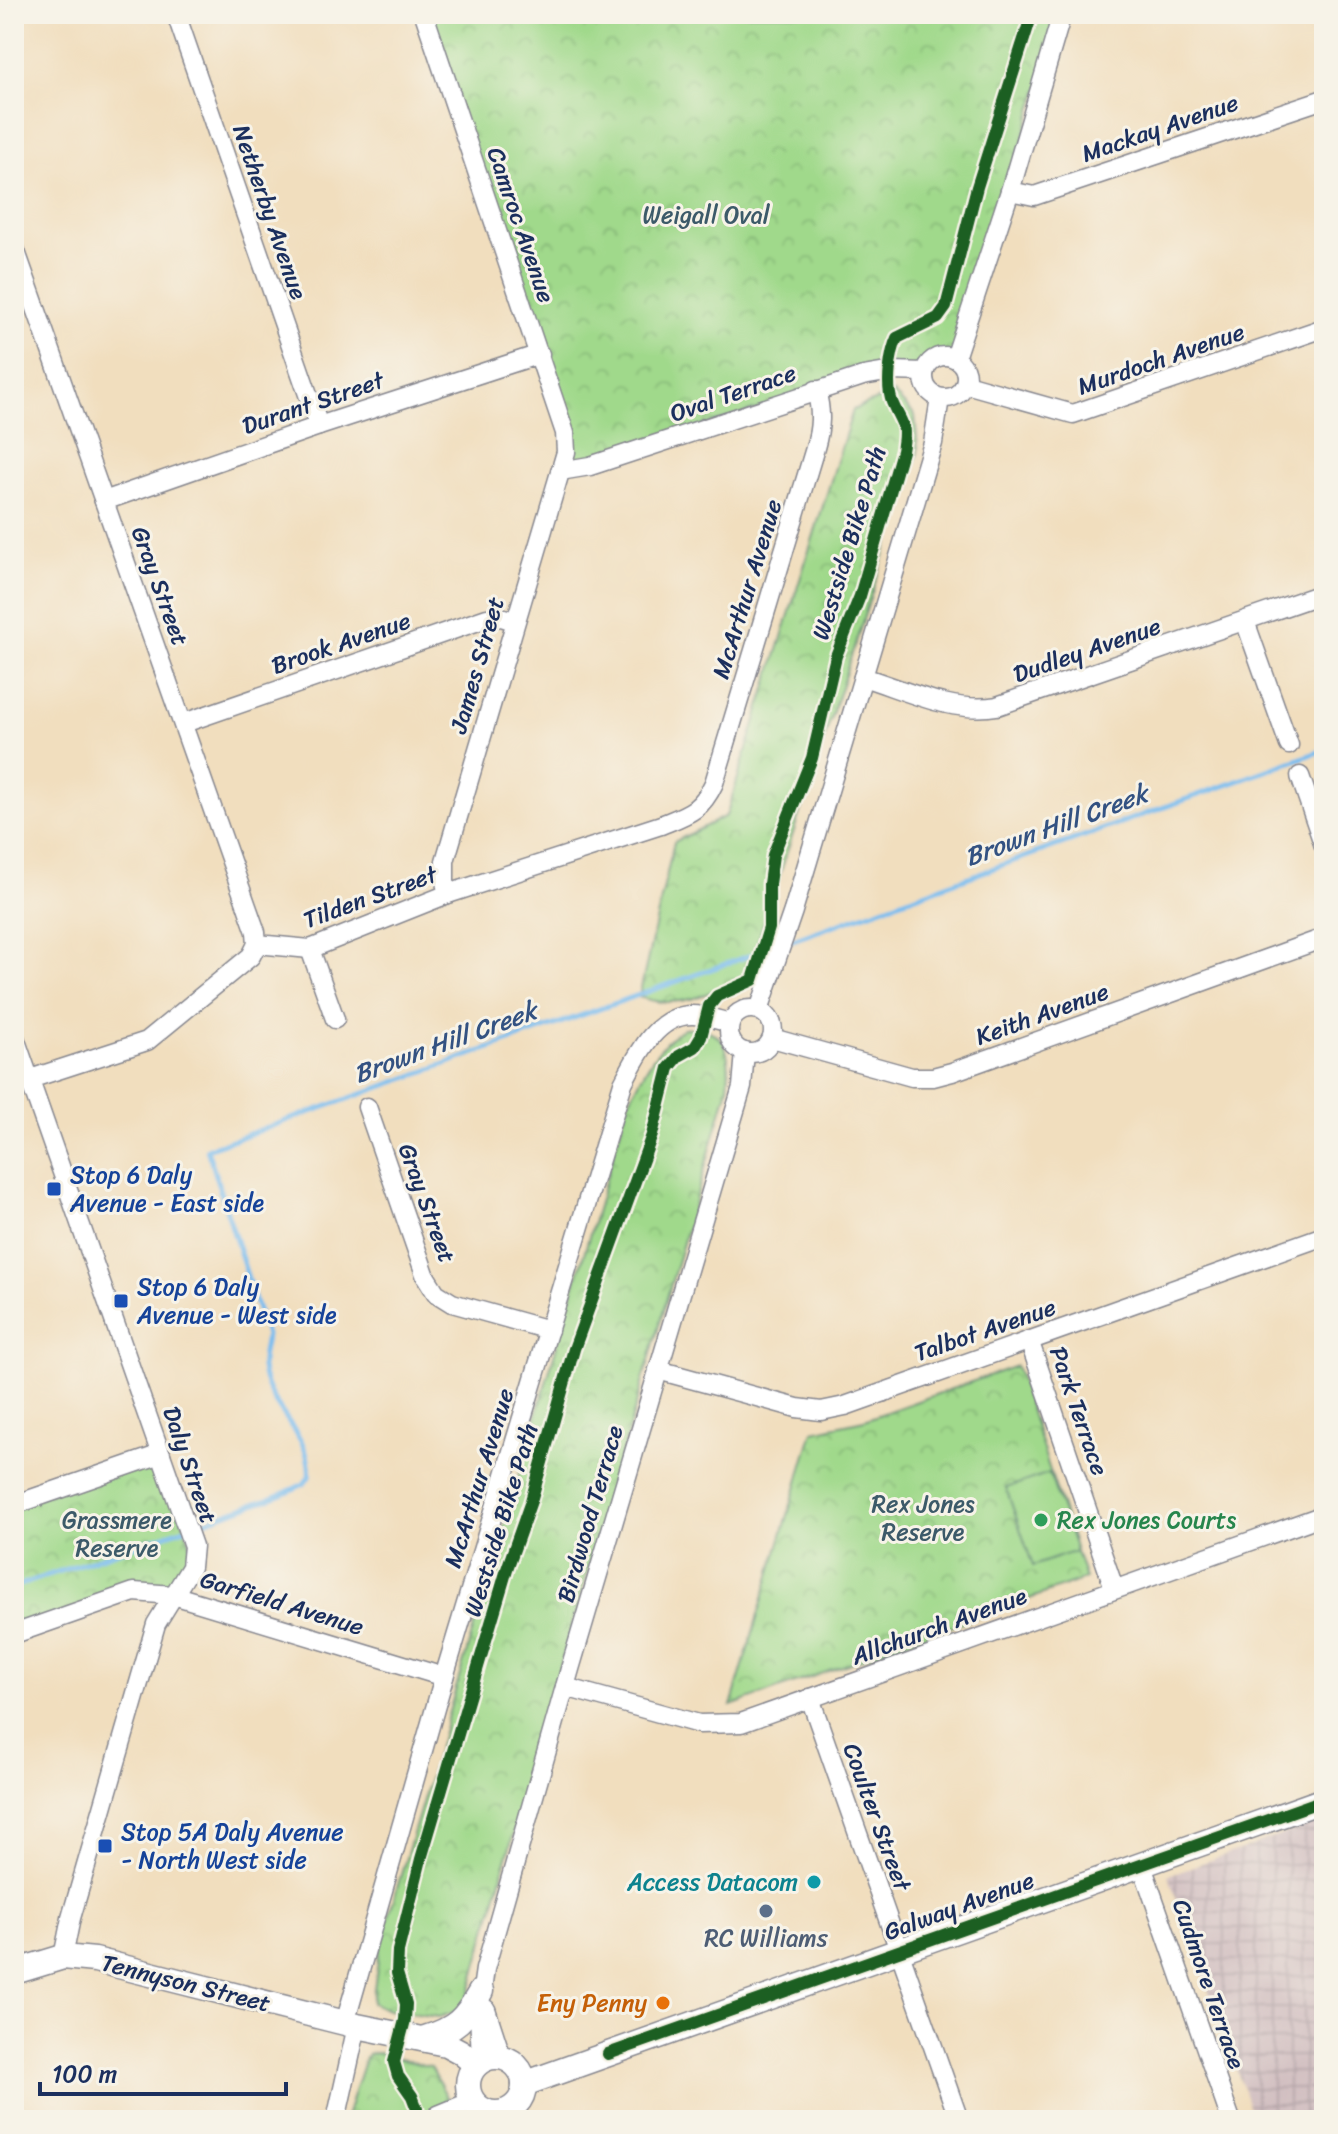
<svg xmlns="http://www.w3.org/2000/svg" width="1338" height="2134" viewBox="0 0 1338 2134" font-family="Sriracha,sans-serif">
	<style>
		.industrial { fill: url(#industrial-grid) }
		.park { fill: url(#park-crowns); stroke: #5e8474; stroke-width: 2 }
		.pitch { fill: #a0d98b; stroke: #5e8474; stroke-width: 2 }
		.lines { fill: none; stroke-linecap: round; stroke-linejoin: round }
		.stream { stroke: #7abdef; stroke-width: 5 }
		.minor-casing { stroke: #86868e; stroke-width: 21 }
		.tertiary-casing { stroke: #86868e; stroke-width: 27 }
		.minor { stroke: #fff; stroke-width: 18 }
		.tertiary { stroke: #fff; stroke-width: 24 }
		.cycleway-casing { stroke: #f7f3e8; stroke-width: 17 }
		.cycleway { stroke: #1b5e20; stroke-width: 12 }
		.transit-dot { fill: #1a4fb4; stroke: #f7f3e8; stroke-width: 3 }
		.leisure-dot { fill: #2e9e5b; stroke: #f7f3e8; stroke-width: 3 }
		.culture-dot { fill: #0f9aa8; stroke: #f7f3e8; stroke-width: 3 }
		.service-dot { fill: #5c6f8a; stroke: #f7f3e8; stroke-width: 3 }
		.food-dot { fill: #e8710a; stroke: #f7f3e8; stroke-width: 3 }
		.labels { text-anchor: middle; stroke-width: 6; stroke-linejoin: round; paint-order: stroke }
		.street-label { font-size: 24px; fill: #1b2f5e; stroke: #f7f3e8 }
		.park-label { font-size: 24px; fill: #3c5a69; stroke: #f7f3e8 }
		.transit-label { font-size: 24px; fill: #164399; stroke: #f7f3e8; text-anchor: start }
		.leisure-label { font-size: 24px; fill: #27864d; stroke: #f7f3e8; text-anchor: start }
		.culture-label { font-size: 24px; fill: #0d838f; stroke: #f7f3e8; text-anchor: end }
		.service-label { font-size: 24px; fill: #4e5e75; stroke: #f7f3e8 }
		.food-label { font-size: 24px; fill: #c56008; stroke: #f7f3e8; text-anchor: end }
		.water-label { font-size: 26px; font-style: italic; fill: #335282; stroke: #f7f3e8 }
	</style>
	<defs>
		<pattern id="industrial-grid" width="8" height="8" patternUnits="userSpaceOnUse" patternTransform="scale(2)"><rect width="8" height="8" fill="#d2bfc1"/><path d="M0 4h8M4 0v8" fill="none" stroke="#b4a4a8"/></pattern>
		<pattern id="park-crowns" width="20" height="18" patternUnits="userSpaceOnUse" patternTransform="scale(2)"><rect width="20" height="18" fill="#a0d98b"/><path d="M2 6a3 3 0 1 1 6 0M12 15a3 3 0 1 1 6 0" fill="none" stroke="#89bb7a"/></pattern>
	</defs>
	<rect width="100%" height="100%" fill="#f7f3e8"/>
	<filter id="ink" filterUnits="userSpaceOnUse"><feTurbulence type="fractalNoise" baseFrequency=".0125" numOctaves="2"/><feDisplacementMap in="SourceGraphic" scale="16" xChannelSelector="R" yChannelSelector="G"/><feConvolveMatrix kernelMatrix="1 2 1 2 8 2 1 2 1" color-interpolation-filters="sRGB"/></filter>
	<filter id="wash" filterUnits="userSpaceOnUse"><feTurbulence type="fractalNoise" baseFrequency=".006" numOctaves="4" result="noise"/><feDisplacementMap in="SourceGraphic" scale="32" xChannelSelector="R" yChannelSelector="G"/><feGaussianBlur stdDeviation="1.8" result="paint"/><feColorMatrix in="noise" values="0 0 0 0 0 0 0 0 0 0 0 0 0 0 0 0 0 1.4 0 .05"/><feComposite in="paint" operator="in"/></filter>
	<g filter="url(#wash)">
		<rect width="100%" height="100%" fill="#f1debe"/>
		<!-- industrial -->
		<path class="industrial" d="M1324,1820V2120H1254L1168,1875Z"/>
		<!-- park -->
		<g class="park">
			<path d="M424,14H1062L955,358H935L924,372L863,376L560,471L565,433Z"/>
			<path d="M893,393L915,415L918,452L747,974C711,993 680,1011 639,997L674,842L726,816L853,410Z"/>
			<path d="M684,1028C728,1026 731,1051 728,1088L560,1666L465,2009L439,2017L388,2010L372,2003L380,1946L629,1101C643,1074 657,1044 684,1028Z"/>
			<path d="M1016,1366L1085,1579L731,1706L813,1431L864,1420Z"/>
			<path d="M161,1454L194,1555L173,1595L134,1592L14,1634V1506Z"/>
			<path d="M378,2053L431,2067L448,2099L434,2109L427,2120H345L364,2061L369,2054Z"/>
		</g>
		<!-- pitch -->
		<path class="pitch" d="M1049,1473L1076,1551L1033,1566L1006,1488Z"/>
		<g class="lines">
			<!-- stream -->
			<g class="stream">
				<path d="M790,941L1324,750"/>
				<path d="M14,1587L280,1495L304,1484L309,1477C314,1435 265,1408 262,1367C261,1357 265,1346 266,1335L207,1149L776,946"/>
			</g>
		</g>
	</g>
	<g filter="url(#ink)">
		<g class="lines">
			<!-- minor casing -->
			<g class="minor-casing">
				<g id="minor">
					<path d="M176,14L319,426"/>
					<path d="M424,14L565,433L566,452L445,861V882L448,894"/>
					<path d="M1010,191L1034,196L1324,99"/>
					<path d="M14,246L256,932L257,944"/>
					<circle cx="945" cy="377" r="21"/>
					<path d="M955,358L1010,191L1062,14"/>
					<path d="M966,384L1073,414L1324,328"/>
					<path d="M560,471L590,466L863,376L892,371L924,372"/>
					<path d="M104,501L319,426L540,354"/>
					<path d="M1245,621L1289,745"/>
					<path d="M863,677C905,690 953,714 997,706L1324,593"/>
					<path d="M184,723L487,618L501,617L514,621"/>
					<path d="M1300,776L1324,846"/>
					<path d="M310,949L335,1019"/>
					<circle cx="751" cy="1031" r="22"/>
					<path d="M759,1010L793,911L933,443L940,398"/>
					<path d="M14,1035L193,1546L191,1567L156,1624L71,1918L63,1957"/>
					<path d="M772,1038L912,1077H933L952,1072L1324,938"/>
					<path d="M30,1079L147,1041L251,956L257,944L310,949L448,894L661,825C688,814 701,811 714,783L815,448C821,427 822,412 816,390"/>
					<path d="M367,1107L426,1277L436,1293L452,1303L549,1330"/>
					<path d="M1029,1340L1114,1588"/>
					<path d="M658,1370L797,1408L821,1411L845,1406L1324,1236"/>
					<path d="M14,1505L161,1454"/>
					<path d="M14,1634L134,1592L173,1595L444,1677"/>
					<path d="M565,1687L699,1724L741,1723L1324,1515"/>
					<path d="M810,1698L959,2120"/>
					<path d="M1141,1863L1231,2120"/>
					<path d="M486,2009L502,2058"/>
					<path d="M345,2023L444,1677L623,1083C637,1056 656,1015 692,1015C704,1015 718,1020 730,1023"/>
					<path d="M481,2061L479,2011L485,1969L570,1669L742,1087L745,1052"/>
					<path d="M336,2120L357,2026"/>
					<path d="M436,2120L438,2115L472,2101"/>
				</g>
			</g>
			<!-- tertiary casing -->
			<g class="tertiary-casing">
				<g id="tertiary">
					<path d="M14,1972L63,1957L95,1960L357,2026L446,2044L461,2052L476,2065"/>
					<path d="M425,2038C456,2029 465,2019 481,1991"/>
					<circle cx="496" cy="2085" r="28"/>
					<path d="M524,2084L1324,1800"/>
				</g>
			</g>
			<!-- minor -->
			<use href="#minor" class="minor"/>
			<!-- tertiary -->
			<use href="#tertiary" class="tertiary"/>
			<!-- cycleway casing -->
			<g class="cycleway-casing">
				<g id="cycleway">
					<path d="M608,2054L1324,1800"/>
					<path d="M415,2120L417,2109L412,2096L398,2076L394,2062L405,2020L406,2004L397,1973L398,1951L421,1859L507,1569L531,1501L574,1349L652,1135L669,1068L679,1056L695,1047L701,1037L709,1006L717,996L753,980L769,928V884L773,855L812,758L836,656L860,596L902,451C907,422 902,426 892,402C886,386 890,353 897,338L938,318L946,307L977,187L1032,14"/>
				</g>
			</g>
			<!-- cycleway -->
			<use href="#cycleway" class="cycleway"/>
		</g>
	</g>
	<!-- markers -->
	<g class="transit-dot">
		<rect x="46" y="1181" width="16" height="16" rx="4"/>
		<rect x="113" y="1293" width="16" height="16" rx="4"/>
		<rect x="97" y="1838" width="16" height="16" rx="4"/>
	</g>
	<circle class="leisure-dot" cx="1041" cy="1520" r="8"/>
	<circle class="culture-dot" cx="814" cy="1882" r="8"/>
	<circle class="service-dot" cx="766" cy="1911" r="8"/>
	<circle class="food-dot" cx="663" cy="2003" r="8"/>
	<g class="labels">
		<!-- street labels -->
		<g class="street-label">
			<text transform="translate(1160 128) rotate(-19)" y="8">Mackay Avenue</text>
			<text transform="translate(270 212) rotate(71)" y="8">Netherby Avenue</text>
			<text transform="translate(521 225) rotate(71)" y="8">Camroc Avenue</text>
			<text transform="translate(1161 359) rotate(-19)" y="8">Murdoch Avenue</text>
			<text transform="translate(733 393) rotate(-19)" y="8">Oval Terrace</text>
			<text transform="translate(313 403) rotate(-19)" y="8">Durant Street</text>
			<text transform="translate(849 543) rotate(-73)" y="8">Westside Bike Path</text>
			<text transform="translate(160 586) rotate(70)" y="8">Gray Street</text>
			<text transform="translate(747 589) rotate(-73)" y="8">McArthur Avenue</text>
			<text transform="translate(341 643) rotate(-19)" y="8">Brook Avenue</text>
			<text transform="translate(1087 650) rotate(-19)" y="8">Dudley Avenue</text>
			<text transform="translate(477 665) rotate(-74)" y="8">James Street</text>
			<text transform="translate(370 897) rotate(-20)" y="8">Tilden Street</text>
			<text transform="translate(1042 1014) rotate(-20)" y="8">Keith Avenue</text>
			<text transform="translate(427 1203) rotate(70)" y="8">Gray Street</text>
			<text transform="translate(985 1330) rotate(-19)" y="8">Talbot Avenue</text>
			<text transform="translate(1079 1411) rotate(71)" y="8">Park Terrace</text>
			<text transform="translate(190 1465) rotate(71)" y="8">Daly Street</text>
			<text transform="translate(479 1478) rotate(-73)" y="8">McArthur Avenue</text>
			<text transform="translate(590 1514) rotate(-74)" y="8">Birdwood Terrace</text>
			<text transform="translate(501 1520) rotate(-73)" y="8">Westside Bike Path</text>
			<text transform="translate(282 1603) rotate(17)" y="8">Garfield Avenue</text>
			<text transform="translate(939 1626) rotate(-20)" y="8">Allchurch Avenue</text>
			<text transform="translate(877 1817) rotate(70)" y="8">Coulter Street</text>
			<text transform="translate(959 1906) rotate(-20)" y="8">Galway Avenue</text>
			<text transform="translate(186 1983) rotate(14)" y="8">Tennyson Street</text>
			<text transform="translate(1209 1984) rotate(71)" y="8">Cudmore Terrace</text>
		</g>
		<!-- park labels -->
		<g class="park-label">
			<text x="706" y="223">Weigall Oval</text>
			<text x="923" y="1512">Rex Jones<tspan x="923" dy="28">Reserve</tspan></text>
			<text x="117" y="1528">Grassmere<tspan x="117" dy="28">Reserve</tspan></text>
		</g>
		<!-- transit labels -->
		<g class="transit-label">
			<text x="70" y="1183">Stop 6 Daly<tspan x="70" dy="28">Avenue - East side</tspan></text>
			<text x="137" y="1295">Stop 6 Daly<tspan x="137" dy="28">Avenue - West side</tspan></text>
			<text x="121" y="1840">Stop 5A Daly Avenue<tspan x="121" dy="28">- North West side</tspan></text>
		</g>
		<!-- leisure labels -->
		<g class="leisure-label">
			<text x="1057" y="1528">Rex Jones Courts</text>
		</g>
		<!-- culture labels -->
		<g class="culture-label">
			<text x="798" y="1890">Access Datacom</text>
		</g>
		<!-- service labels -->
		<g class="service-label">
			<text x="766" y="1946">RC Williams</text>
		</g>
		<!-- food labels -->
		<g class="food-label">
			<text x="647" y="2011">Eny Penny</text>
		</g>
		<!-- water labels -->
		<g class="water-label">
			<text transform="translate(1056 825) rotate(-20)" y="9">Brown Hill Creek</text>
			<text transform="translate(445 1042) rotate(-20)" y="9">Brown Hill Creek</text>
		</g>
	</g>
	<!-- margin -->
	<rect width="1338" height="2134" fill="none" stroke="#f7f3e8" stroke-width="48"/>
	<!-- scale -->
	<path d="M40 2082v12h246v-12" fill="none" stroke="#1b2f5e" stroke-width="4"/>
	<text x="52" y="2082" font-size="24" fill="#1b2f5e" stroke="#f7f3e8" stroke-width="6" paint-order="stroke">100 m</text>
</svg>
